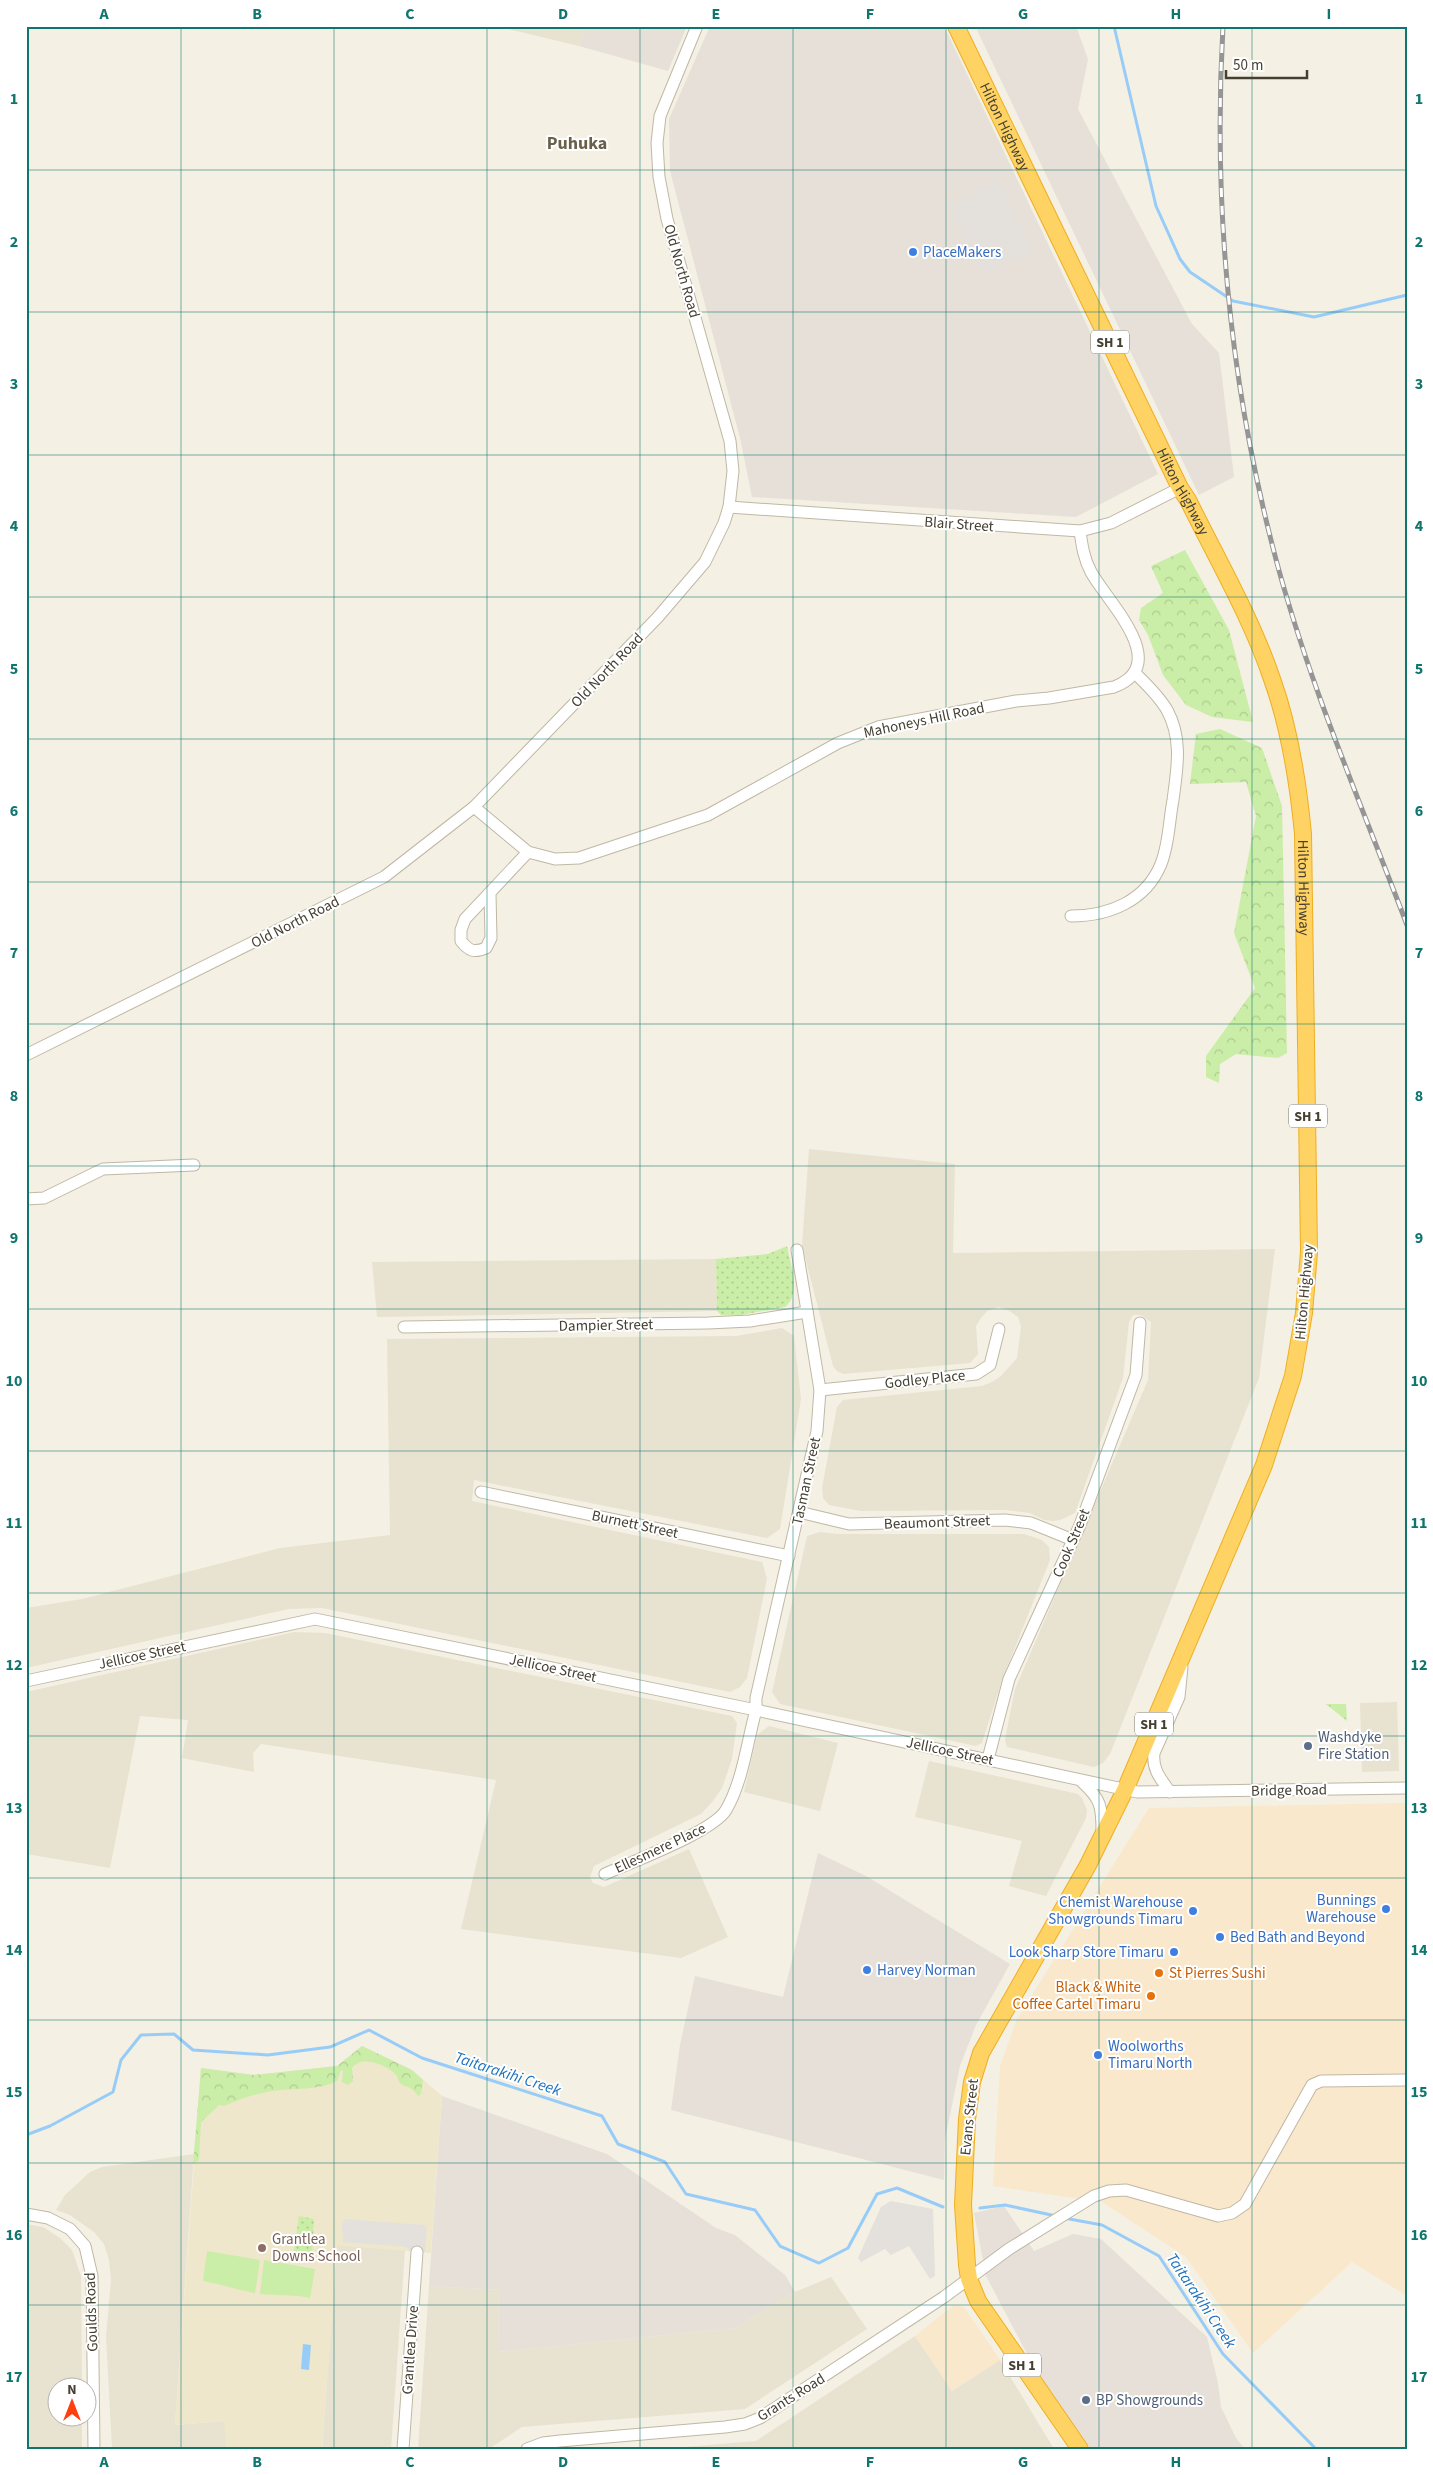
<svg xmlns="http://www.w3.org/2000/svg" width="1433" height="2475" viewBox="0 0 1433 2475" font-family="'Source Sans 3',sans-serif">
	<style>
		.residential { fill: #e8e2d1 }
		.commercial { fill: #f9e8cb }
		.industrial { fill: #e6e0d9 }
		.education { fill: #efe7cb }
		.grass { fill: url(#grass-tufts) }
		.forest { fill: url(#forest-crowns) }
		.park { fill: url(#park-dots) }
		.garden { fill: #caeda7 }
		.parking { fill: #e4e1dc }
		.water { fill: #98ccf8 }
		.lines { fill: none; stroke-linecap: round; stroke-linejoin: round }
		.stream { stroke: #98ccf8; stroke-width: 3 }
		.minor-casing { stroke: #c0b8a5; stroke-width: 13 }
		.highway-casing { stroke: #efae22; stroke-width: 18 }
		.minor { stroke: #fff; stroke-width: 11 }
		.highway { stroke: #ffd363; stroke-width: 16 }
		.rail-casing { stroke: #959595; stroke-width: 5 }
		.rail { stroke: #fff; stroke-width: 3; stroke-dasharray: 9; stroke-linecap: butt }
		.grid { fill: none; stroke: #0f766e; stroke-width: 1; stroke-opacity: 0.55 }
		.shop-dot { fill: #3f7fe0; stroke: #fff; stroke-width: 2 }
		.service-dot { fill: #5c6f8a; stroke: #fff; stroke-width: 2 }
		.food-dot { fill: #e8710a; stroke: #fff; stroke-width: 2 }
		.education-dot { fill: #8d6e63; stroke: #fff; stroke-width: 2 }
		.labels { text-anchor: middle; stroke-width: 4; stroke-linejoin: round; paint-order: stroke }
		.shield { fill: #fff; stroke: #7e7970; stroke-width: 1 }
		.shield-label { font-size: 14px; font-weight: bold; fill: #464033 }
		.street-label { font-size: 15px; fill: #464033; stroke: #fff }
		.shop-label { font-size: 15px; fill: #366cbe; stroke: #fff; text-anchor: start }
		.service-label { font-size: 15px; fill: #4e5e75; stroke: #fff; text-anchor: start }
		.food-label { font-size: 15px; fill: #c56008; stroke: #fff; text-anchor: start }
		.education-label { font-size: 15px; fill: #785e54; stroke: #fff; text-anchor: start }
		.water-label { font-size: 16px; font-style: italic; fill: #2073be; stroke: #fff }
		.quarter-label { font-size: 18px; font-weight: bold; fill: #6a5f49; stroke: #fff }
		.neatline { fill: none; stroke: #0f766e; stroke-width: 2 }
		.grid-label { font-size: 16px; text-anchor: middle; font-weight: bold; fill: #0f766e }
	</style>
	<defs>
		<pattern id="grass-tufts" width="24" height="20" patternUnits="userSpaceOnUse" patternTransform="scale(1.25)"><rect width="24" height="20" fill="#caeda7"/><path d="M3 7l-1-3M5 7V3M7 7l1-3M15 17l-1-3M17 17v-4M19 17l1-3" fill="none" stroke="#afcc90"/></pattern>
		<pattern id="forest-crowns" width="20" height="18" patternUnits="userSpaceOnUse" patternTransform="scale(1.25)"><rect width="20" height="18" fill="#caeda7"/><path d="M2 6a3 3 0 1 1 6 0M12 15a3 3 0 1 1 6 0" fill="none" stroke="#afcc90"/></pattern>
		<pattern id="park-dots" width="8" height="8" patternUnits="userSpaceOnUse" patternTransform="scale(1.25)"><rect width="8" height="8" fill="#caeda7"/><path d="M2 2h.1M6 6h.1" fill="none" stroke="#afcc90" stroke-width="1.8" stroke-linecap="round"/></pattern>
	</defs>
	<rect width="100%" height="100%" fill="#f4f0e3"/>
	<!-- residential -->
	<g class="residential">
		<path d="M496,26H587L579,46Z"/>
		<path d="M809,1149L955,1164L953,1253L1275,1249L1259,1378L1110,1754L1103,1763L1094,1767L1007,1747L1005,1739L1015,1689L1148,1380L1151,1322L1141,1315H1133L1129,1322L1123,1378L1075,1513L1060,1520L1053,1521L1044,1520L1030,1513L1006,1510L861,1511L829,1505L823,1498L822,1488L837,1407L843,1400L982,1386L992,1382L1001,1376L1017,1358L1021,1327L1018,1317L1008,1310L999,1307L987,1311L981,1318L976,1326L978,1354L970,1363L843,1374L837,1371L833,1366L802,1245Z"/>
		<path d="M716,1259L717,1311L377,1317L372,1262Z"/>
		<path d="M782,1328L794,1336L801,1399L780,1529L767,1538L474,1480L472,1501L762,1562L767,1578L747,1678L740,1687L730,1692L322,1608L289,1609L26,1668V1608L82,1599L280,1548L390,1535L387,1339L736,1336Z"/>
		<path d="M820,1532L837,1534H1024L1042,1540L1049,1547L1050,1560L1002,1680L982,1743L976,1746L780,1704L772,1692L807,1536Z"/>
		<path d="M294,1632L325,1633L732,1716L737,1723L732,1759L722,1788L713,1801L701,1814L594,1866L590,1877L593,1883L604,1887L689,1849L728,1937L681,1958L461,1929L496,1780L261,1744L253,1753L254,1772L182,1758L188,1720L140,1716L110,1868L26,1854V1692Z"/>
		<path d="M1397,1702L1399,1771L1362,1772L1360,1703Z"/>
		<path d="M769,1726L838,1743L820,1811L744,1792L757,1735Z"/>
		<path d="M929,1761L1078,1794L1082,1798L1087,1810L1086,1818L1046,1896L1009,1886L1022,1841L915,1817Z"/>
		<path d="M194,2154L175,2425L225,2421L227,2449H112L106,2336L111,2280L109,2260L104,2244L94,2232L70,2215L56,2210L65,2195L90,2172L102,2167Z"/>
		<path d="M26,2224L43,2227L60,2238L72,2250L81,2276L82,2387L58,2388V2418H82V2449H26Z"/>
		<path d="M337,2245L405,2250L391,2449H322Z"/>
		<path d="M831,2277L867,2329L745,2409L522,2427L489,2449H418L429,2286L499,2290L498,2352L735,2328L795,2292Z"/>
		<path d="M915,2336L952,2391L1000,2360L1054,2449H660L756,2441Z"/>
	</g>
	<!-- commercial -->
	<g class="commercial">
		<path d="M1407,1803V2296L1352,2262L1253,2353L1186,2257L1102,2202L993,2186L1000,2066L1017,2019L1149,1808Z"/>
		<path d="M954,2305L964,2307L1000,2360L952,2391L915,2336Z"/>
	</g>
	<!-- industrial -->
	<g class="industrial">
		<path d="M587,26H687L668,71L579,46Z"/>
		<path d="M710,26H944L1158,474L1076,517L752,497L740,438L670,171L669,119Z"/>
		<path d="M975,26H1076L1088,59L1078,109L1192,324L1219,353L1234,477L1199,495Z"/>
		<path d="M818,1853L866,1876L1010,1964L976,2025L960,2066L945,2139L944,2180L671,2110L680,2045L695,1976L783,1997Z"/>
		<path d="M442,2096L607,2154L716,2228L735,2235L785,2275L795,2292L735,2328L498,2352L499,2290L429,2286Z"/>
		<path d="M1004,2206L1034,2251L1073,2234L1101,2239L1207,2337L1218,2383L1221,2407L1236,2438L1245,2449H1091L1034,2367L986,2276L974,2213Z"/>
	</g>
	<!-- education -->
	<path class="education" d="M362,2046L412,2070L442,2096L431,2253L337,2245L322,2449H227L224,2421L175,2425L201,2068L254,2075L337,2066Z"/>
	<!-- grass -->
	<path class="grass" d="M1326,1704H1346L1347,1721Z"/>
	<!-- forest -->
	<g class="forest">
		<path d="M1185,550L1229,630L1253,722L1212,717L1186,705L1163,675L1148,635L1139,620L1141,608L1163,593L1151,566Z"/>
		<path d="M1220,729L1262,748L1282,806L1287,1053L1278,1058L1236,1054L1220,1064L1219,1083L1206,1077V1056L1255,988L1234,933L1256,816L1246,782L1190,784L1196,734Z"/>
		<path d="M362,2046L412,2070L423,2080L421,2094L418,2096C410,2084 407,2089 400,2083C398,2081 398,2078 397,2076C388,2065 362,2054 352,2068L353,2081L348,2085L342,2082L343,2071L341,2070L337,2081C319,2090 299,2088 280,2090C261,2092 242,2098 224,2106L219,2105L201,2122L199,2160L193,2164L201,2068L254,2075L337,2066Z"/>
	</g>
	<!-- park -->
	<g class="park">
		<path d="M787,1246C790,1264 802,1293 785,1307L741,1315H721L717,1311L716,1259L768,1254Z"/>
		<path d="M299,2216L314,2219L312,2258L310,2261L293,2258Z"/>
	</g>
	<!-- garden -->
	<g class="garden">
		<path d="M207,2251L260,2260L255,2293C237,2290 221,2284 203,2281Z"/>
		<path d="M264,2260L315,2269L310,2298C293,2294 277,2296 260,2294Z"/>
	</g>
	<!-- parking -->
	<g class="parking">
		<path d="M998,182L1032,249L983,274L949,206Z"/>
		<path d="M891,2201L933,2209L935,2276L930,2279L909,2246L891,2255L885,2249L861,2262L858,2258L881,2207Z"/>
		<path d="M345,2219L424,2225L427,2229L425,2252L410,2251L406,2247L343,2242L342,2224Z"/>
	</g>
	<!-- water -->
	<path class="water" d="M303,2344L311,2345L309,2370L301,2369Z"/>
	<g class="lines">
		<!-- stream -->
		<g class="stream">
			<path d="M1114,26L1156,206L1180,259L1190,272L1233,301L1314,317L1407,295"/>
			<path d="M26,2135L50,2126L113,2092L121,2060L141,2035L174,2034L193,2050L268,2055L330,2047L369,2030L422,2058L602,2116L618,2144L665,2162L686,2194L755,2210L780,2246L819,2263L848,2248L877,2194L897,2188L943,2207"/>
			<path d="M980,2208L1005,2205L1056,2216"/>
			<path d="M1064,2218L1102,2225L1159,2256L1223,2354L1316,2449"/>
		</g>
		<!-- minor casing -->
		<g class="minor-casing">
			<g id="minor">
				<path d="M729,507L1080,531L1111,523L1180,488"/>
				<path d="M474,807L528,852L555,859L579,858L708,815L838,743L878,727L1016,701L1049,698L1114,687C1173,664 1108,603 1091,572C1084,559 1082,546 1080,531"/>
				<path d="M490,894L491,938L486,948C474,953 469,951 461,941V930L465,919L528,852"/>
				<path d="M1071,916C1109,916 1146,901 1161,864C1169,844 1169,821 1173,800C1177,769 1183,739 1167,710C1159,696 1146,684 1135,673"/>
				<path d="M26,1055L384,877L474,807L658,617L705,562L724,523L729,507L733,471L730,441L667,219L659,177L657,143L660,116L697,26"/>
				<path d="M26,1199L44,1198L103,1169L194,1165"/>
				<path d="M404,1327L708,1323L750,1321L807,1312"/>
				<path d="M820,1390L976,1374L990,1365L999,1329"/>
				<path d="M481,1492L789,1556"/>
				<path d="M799,1512L849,1524L1005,1520L1031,1523L1073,1540"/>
				<path d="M26,1681L315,1619L756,1710L1137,1792L1407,1788"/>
				<path d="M988,1759L1009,1679L1080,1525L1136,1375L1140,1323"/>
				<path d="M1082,1782C1101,1799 1102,1807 1102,1831"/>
				<path d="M1170,1792C1161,1779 1152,1770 1154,1753L1179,1697L1182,1667"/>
				<path d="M605,1874C631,1862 713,1832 726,1810C743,1781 747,1742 756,1710V1698L817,1431L820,1390L797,1250"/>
				<path d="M26,2214L48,2218L70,2229L85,2246L92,2276L94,2449"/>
				<path d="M403,2449L417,2252"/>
				<path d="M527,2449L543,2443L560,2441L725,2427L745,2424L760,2418L944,2297L1009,2249L1094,2196L1109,2191L1126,2190L1218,2216L1232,2213L1245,2204L1312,2085L1321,2081L1407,2080"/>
			</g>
		</g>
		<!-- highway casing -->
		<g class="highway-casing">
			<g id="highway">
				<path id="s1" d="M956,26L1180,488L1188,500C1217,559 1251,617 1272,679C1290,729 1298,781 1303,834L1309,1252L1304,1313L1293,1376L1264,1465L1125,1790L1088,1865L981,2053L972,2082L967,2119L963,2205L967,2265L969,2279L978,2301L1080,2449"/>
			</g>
		</g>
		<!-- minor -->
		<use href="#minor" class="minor"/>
		<!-- highway -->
		<use href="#highway" class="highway"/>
		<!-- rail casing -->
		<g class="rail-casing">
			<path id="rail" d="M1223,26C1213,202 1229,377 1273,548C1306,677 1360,801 1407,925"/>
		</g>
		<!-- rail -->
		<use href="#rail" class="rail"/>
	</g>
	<!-- grid -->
	<path class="grid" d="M181,26V2449M334,26V2449M487,26V2449M640,26V2449M793,26V2449M946,26V2449M1099,26V2449M1252,26V2449M26,170H1407M26,312H1407M26,455H1407M26,597H1407M26,739H1407M26,882H1407M26,1024H1407M26,1166H1407M26,1309H1407M26,1451H1407M26,1593H1407M26,1736H1407M26,1878H1407M26,2020H1407M26,2163H1407M26,2305H1407"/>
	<!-- markers -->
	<g class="shop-dot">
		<circle cx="913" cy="252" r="5"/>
		<circle cx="1386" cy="1909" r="5"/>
		<circle cx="1193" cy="1911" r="5"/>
		<circle cx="1220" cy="1937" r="5"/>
		<circle cx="1174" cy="1952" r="5"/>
		<circle cx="867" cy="1970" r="5"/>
		<circle cx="1098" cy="2055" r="5"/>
	</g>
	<g class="service-dot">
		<circle cx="1308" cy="1746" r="5"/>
		<circle cx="1086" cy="2400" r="5"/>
	</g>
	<g class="food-dot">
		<circle cx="1159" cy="1973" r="5"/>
		<circle cx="1151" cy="1996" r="5"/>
	</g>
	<circle class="education-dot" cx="262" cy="2248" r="5"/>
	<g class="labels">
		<!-- shield labels -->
		<g class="shield">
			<rect x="1091" y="330.5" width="38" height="23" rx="4"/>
			<rect x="1289" y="1104.5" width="38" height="23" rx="4"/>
			<rect x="1135" y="1712.5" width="38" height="23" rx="4"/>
			<rect x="1003" y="2353.5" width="38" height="23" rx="4"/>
		</g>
		<g class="shield-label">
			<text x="1110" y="347">SH 1</text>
			<text x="1308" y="1121">SH 1</text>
			<text x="1154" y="1729">SH 1</text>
			<text x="1022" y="2370">SH 1</text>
		</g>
		<!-- street labels -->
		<g class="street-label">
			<text dy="5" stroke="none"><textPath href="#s1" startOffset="112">Hilton Highway</textPath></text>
			<text transform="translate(682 271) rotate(74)" y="5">Old North Road</text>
			<text dy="5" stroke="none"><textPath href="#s1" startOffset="518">Hilton Highway</textPath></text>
			<text transform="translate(959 524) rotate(4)" y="5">Blair Street</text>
			<text transform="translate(607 670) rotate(-46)" y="5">Old North Road</text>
			<text transform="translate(924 720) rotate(-12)" y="5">Mahoneys Hill Road</text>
			<text dy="5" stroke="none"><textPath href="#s1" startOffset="938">Hilton Highway</textPath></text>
			<text transform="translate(295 922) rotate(-27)" y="5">Old North Road</text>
			<text transform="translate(1304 1292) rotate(-85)" y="5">Hilton Highway</text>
			<text transform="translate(606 1325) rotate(-1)" y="5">Dampier Street</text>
			<text transform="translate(925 1379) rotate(-6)" y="5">Godley Place</text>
			<text transform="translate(806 1481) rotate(-78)" y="5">Tasman Street</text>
			<text transform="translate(937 1522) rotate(-2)" y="5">Beaumont Street</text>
			<text transform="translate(635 1524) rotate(12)" y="5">Burnett Street</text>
			<text transform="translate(1071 1543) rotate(-67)" y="5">Cook Street</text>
			<text transform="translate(142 1655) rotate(-12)" y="5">Jellicoe Street</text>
			<text transform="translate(553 1668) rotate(12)" y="5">Jellicoe Street</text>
			<text transform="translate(950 1751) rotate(12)" y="5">Jellicoe Street</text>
			<text transform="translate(1289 1790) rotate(-1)" y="5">Bridge Road</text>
			<text transform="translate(660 1848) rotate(-25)" y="5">Ellesmere Place</text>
			<text transform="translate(969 2117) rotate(-84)" y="5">Evans Street</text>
			<text transform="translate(91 2312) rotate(-92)" y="5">Goulds Road</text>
			<text transform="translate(410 2350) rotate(-86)" y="5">Grantlea Drive</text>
			<text transform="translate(791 2397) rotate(-32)" y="5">Grants Road</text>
		</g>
		<!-- shop labels -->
		<g class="shop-label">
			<text x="923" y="257">PlaceMakers</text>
			<text x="1376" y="1905" text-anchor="end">Bunnings<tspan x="1376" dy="17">Warehouse</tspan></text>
			<text x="1183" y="1907" text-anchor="end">Chemist Warehouse<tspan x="1183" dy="17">Showgrounds Timaru</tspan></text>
			<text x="1230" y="1942">Bed Bath and Beyond</text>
			<text x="1164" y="1957" text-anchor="end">Look Sharp Store Timaru</text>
			<text x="877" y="1975">Harvey Norman</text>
			<text x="1108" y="2051">Woolworths<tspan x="1108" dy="17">Timaru North</tspan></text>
		</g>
		<!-- service labels -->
		<g class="service-label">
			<text x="1318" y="1742">Washdyke<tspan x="1318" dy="17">Fire Station</tspan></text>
			<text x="1096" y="2405">BP Showgrounds</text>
		</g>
		<!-- food labels -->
		<g class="food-label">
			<text x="1169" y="1978">St Pierres Sushi</text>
			<text x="1141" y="1992" text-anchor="end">Black &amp; White<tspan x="1141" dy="17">Coffee Cartel Timaru</tspan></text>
		</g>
		<!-- education labels -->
		<g class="education-label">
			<text x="272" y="2244">Grantlea<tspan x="272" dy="17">Downs School</tspan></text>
		</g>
		<!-- water labels -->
		<g class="water-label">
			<text transform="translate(508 2073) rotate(18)" y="6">Taitarakihi Creek</text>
			<text transform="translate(1202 2300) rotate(56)" y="6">Taitarakihi Creek</text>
		</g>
		<!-- quarter labels -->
		<g class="quarter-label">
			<text x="577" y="149">Puhuka</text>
		</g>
	</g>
	<!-- border -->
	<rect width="1433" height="2475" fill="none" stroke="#ffffff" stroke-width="55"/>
	<!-- north arrow -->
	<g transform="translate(72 2402)"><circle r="24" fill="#ffffff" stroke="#b5b3ad"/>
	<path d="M0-4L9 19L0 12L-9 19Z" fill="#ff3f0f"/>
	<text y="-8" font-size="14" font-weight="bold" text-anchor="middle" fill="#464033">N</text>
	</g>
	<!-- scale -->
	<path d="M1226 70v8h81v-8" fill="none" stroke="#464033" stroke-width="2.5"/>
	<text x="1233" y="70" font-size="15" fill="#464033" stroke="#ffffff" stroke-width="4" paint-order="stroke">50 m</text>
	<rect x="28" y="28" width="1378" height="2420" class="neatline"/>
	<g class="grid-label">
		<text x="104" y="19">A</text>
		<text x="257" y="19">B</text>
		<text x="410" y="19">C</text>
		<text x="563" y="19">D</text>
		<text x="716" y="19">E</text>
		<text x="870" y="19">F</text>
		<text x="1023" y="19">G</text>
		<text x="1176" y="19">H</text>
		<text x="1329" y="19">I</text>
		<text x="14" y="104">1</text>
		<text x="1419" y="104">1</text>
		<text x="14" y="247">2</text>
		<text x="1419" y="247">2</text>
		<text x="14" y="389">3</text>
		<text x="1419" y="389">3</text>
		<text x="14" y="531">4</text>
		<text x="1419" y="531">4</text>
		<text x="14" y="674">5</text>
		<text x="1419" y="674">5</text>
		<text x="14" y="816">6</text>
		<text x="1419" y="816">6</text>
		<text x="14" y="958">7</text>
		<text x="1419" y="958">7</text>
		<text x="14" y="1101">8</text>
		<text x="1419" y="1101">8</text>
		<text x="14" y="1243">9</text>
		<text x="1419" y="1243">9</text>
		<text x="14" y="1386">10</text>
		<text x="1419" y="1386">10</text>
		<text x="14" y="1528">11</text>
		<text x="1419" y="1528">11</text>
		<text x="14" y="1670">12</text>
		<text x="1419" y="1670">12</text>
		<text x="14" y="1813">13</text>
		<text x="1419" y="1813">13</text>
		<text x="14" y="1955">14</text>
		<text x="1419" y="1955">14</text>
		<text x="14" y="2097">15</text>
		<text x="1419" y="2097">15</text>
		<text x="14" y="2240">16</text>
		<text x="1419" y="2240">16</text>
		<text x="14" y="2382">17</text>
		<text x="1419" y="2382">17</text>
		<text x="104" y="2467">A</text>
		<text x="257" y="2467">B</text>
		<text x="410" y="2467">C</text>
		<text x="563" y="2467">D</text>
		<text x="716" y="2467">E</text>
		<text x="870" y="2467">F</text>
		<text x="1023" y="2467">G</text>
		<text x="1176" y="2467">H</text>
		<text x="1329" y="2467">I</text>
	</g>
</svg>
